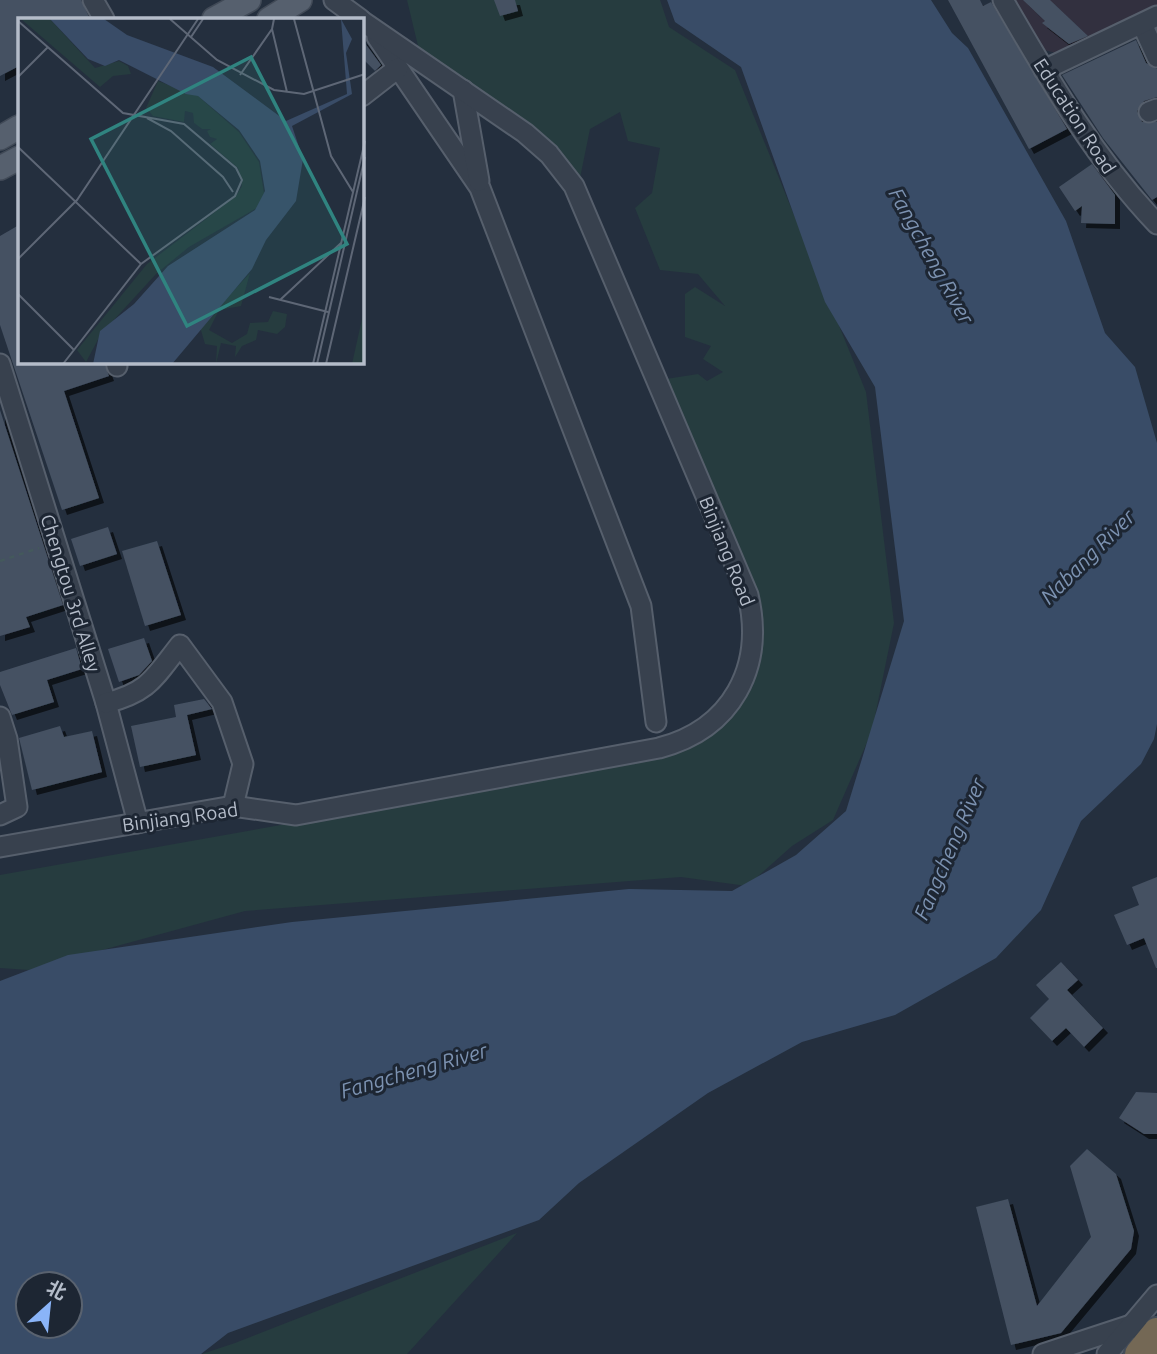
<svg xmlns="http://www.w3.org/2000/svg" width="1157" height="1354" viewBox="0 0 1157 1354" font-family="Ubuntu,'Noto Sans SC',sans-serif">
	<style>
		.medical { fill: #32303f }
		.green { fill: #263c3f }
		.water { fill: #394c67; fill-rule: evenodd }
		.building { fill: #455162; filter: url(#shadow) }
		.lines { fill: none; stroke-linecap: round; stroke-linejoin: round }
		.minor-casing { stroke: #565f6c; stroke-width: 23 }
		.major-casing { stroke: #414a57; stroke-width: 26 }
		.highway-casing { stroke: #434c59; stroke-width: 32 }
		.path { stroke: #44595c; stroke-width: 2.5; stroke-dasharray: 5 5; stroke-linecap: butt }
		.minor { stroke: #38414e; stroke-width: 19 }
		.major { stroke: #56606e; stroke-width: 23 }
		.highway { stroke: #746855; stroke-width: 28 }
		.labels { text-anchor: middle; stroke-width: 6; stroke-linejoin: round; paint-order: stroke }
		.street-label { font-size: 19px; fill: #b4bcc9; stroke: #1d2633 }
		.water-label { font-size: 21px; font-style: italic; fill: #7c92b1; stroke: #1d2633 }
		.inset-road { fill: none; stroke: #5e6776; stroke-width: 2 }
		.view { fill: #308480; fill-opacity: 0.15; stroke: #308480; stroke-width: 3.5 }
		.inset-edge { fill: none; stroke: #b4bcc9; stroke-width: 3.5 }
	</style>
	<defs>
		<filter id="shadow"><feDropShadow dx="5" dy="5" stdDeviation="0" flood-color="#0009"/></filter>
	</defs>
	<rect width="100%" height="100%" fill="#242f3e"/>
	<!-- medical -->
	<path class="medical" d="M1011,0H1157V10L1064,55L1040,49Z"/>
	<!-- green -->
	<g class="green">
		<path d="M407,0H660L669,27L735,70L866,392L894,623L872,731L833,820L792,846L747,886L681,877L245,911L29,970L0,968V875L663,757L728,716L753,686L763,639L758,596L666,379L698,374L707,381L723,372L703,359L711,346L685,337V294L695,287L725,306L698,274L660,270L635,208L652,193L660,148L628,141L620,112L590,129L580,178L544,137L419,50Z"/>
		<path d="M517,1233L407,1354H202L235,1343Z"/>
	</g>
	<!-- water -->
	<path class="water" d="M667,0H931L952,33L968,48L1066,221L1105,333L1135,367L1157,443V724L1154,739L1141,764L1081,821L1041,910L996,958L895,1015L802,1042L708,1093L579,1183L539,1220L228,1333L201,1354H0V981L68,955L292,922L629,889L732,891L796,855L846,811L904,621L875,387L825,302L741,67L675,22ZM28,1284H70V1326H28Z"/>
	<!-- building -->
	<g class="building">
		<path d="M0,0H81L90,19H19V66L0,76Z"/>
		<path d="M494,0H515L518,11L500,16Z"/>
		<path d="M948,0H980L983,6L991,2L1067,129L1029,149Z"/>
		<path d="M1023,0H1050L1088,36L1069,44L1042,23L1045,21Z"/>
		<path d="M362,39L381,65L375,71L362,58Z"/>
		<path d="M1136,40L1146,63L1157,69V97L1144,101L1137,111L1142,122H1157V197L1152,200L1103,138L1062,75Z"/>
		<path d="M1092,164L1115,195V224L1081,223L1082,206L1075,211L1059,187Z"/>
		<path d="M19,225V362H104L109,376L64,391L99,498L62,510L0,325V236Z"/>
		<path d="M0,410L63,605L26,617L30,627L0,636Z"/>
		<path d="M108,527L117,554L80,566L71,539Z"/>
		<path d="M157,541L181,615L145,626L122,551Z"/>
		<path d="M144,638L152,661L139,675L119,682L108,649Z"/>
		<path d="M76,648L82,669L47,680L54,702L12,715L0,685V672Z"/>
		<path d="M204,699L212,709L187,715L196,755L140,767L131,726L176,717L174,705Z"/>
		<path d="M60,726L64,737L92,731L102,772L32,790L19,738Z"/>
		<path d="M1157,877V968H1156L1144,938L1127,945L1114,915L1139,905L1132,887Z"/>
		<path d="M1061,962L1078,980L1067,990L1103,1028L1084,1047L1066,1028L1052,1041L1030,1018L1049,999L1036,985Z"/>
		<path d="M1136,1092L1157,1093V1134H1144L1119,1118Z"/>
		<path d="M1087,1149L1116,1174L1134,1231L1131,1249L1061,1333L1011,1345L976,1207L1008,1199L1037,1306L1091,1237L1070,1166Z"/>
	</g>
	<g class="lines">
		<!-- minor casing -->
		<g class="minor-casing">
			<g id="minor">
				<path d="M93,0L104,19"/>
				<path d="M334,0L360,19"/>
				<path d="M1003,0C1049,79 1094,158 1157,224"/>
				<path d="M1142,24L1157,57"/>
				<path d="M377,37L480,188L641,606L656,722"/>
				<path d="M1044,70L1157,16"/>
				<path d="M463,90L479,181"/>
				<path d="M362,96L398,68"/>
				<path d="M1149,112L1157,109"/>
				<path d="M116,362L117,366"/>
				<path d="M0,364L106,703L138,823"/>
				<path d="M106,703C149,692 154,678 180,645L222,702L243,764L233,806"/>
				<path d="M0,717L7,739L17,807L0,815"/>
				<path d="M0,847L233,806L296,815L659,748C732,729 765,667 748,595L574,186L549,154L525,133L362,21"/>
				<path d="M1043,1354L1131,1325L1152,1338"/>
				<path d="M1107,1354L1157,1295"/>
			</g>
		</g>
		<!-- major casing -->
		<g class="major-casing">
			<g id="major">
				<path d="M214,19L249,0"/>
				<path d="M269,19L300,0"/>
				<path d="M0,138L19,127"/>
				<path d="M0,168L19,158"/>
			</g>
		</g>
		<!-- highway casing -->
		<g class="highway-casing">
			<path id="highway" d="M1139,1354L1157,1332"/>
		</g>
		<!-- path -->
		<path class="path" d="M0,561L39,548"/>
		<!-- minor -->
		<use href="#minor" class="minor"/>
		<!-- major -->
		<use href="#major" class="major"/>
		<!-- highway -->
		<use href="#highway" class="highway"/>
	</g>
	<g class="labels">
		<!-- street labels -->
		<g class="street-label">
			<text transform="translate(1075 116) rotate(57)" y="7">Education Road</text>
			<text transform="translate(727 551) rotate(68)" y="7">Binjiang Road</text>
			<text transform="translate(71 593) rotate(73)" y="7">Chengtou 3rd Alley</text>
			<text transform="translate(180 817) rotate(-8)" y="7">Binjiang Road</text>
		</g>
		<!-- water labels -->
		<g class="water-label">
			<text transform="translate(931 256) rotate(61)" y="7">Fangcheng River</text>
			<text transform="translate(1088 557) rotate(-45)" y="7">Nabang River</text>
			<text transform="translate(950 849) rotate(-67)" y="7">Fangcheng River</text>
			<text transform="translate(414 1071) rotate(-16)" y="7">Fangcheng River</text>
		</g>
	</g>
	<!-- overview -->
	<g transform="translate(18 18)">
		<rect width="346" height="346" fill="#242f3e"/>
		<path d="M3,1H32L77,50L101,43L110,48L113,56L95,58L82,69ZM140,63L180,78L221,114L241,144L246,175L239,190L171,229L138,256L83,316L68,344L59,332L129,246L218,178L224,168L220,150L192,126L199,121L192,119L189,113L193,111H184L176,105L175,95L167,93L166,104L135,98L128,90ZM232,255L223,288L201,292L191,312L214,325L229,316L232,305L250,304L255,293L269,296L267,309L259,316L240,312L238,322L224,328L217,339L218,328L203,325L198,346L199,328L187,326L182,309ZM346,292V346H334Z" fill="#263c3f"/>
		<path d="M32,1H86L109,17L195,49L268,103L329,76L323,1L334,21L328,35L334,76L274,108L285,141L278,183L248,222L234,251L154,346H75L82,313L116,286L150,248L237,192L247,173L242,143L221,112L180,78L168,76L101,42L87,48L70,41Z" fill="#394c67"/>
		<path class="inset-road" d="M152,1L199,42L256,72L286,76L347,56M256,1L254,11L269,74M276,1L313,138L335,174M0,3L105,95L166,106L218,150L224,162L217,178L123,246L45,346M173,19L185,1M222,57L254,11M0,59L30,29M129,100L153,113L205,159L215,174M0,129L123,246M0,241L59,182L180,1M0,276L56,332M251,279L310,294M262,282L323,225M295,346L347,123M299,346L347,139M308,346L347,179"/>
		<path class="view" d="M233,39L329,226L169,308L73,121Z"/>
		<rect width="346" height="346" class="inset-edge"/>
	</g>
	<!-- north arrow -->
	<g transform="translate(49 1305) rotate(27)"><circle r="33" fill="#1d2633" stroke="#59626f" stroke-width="2"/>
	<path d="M0-5L12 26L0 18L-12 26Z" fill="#8ab4f8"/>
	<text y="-10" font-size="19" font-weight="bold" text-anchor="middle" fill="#b4bcc9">北</text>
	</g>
</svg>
